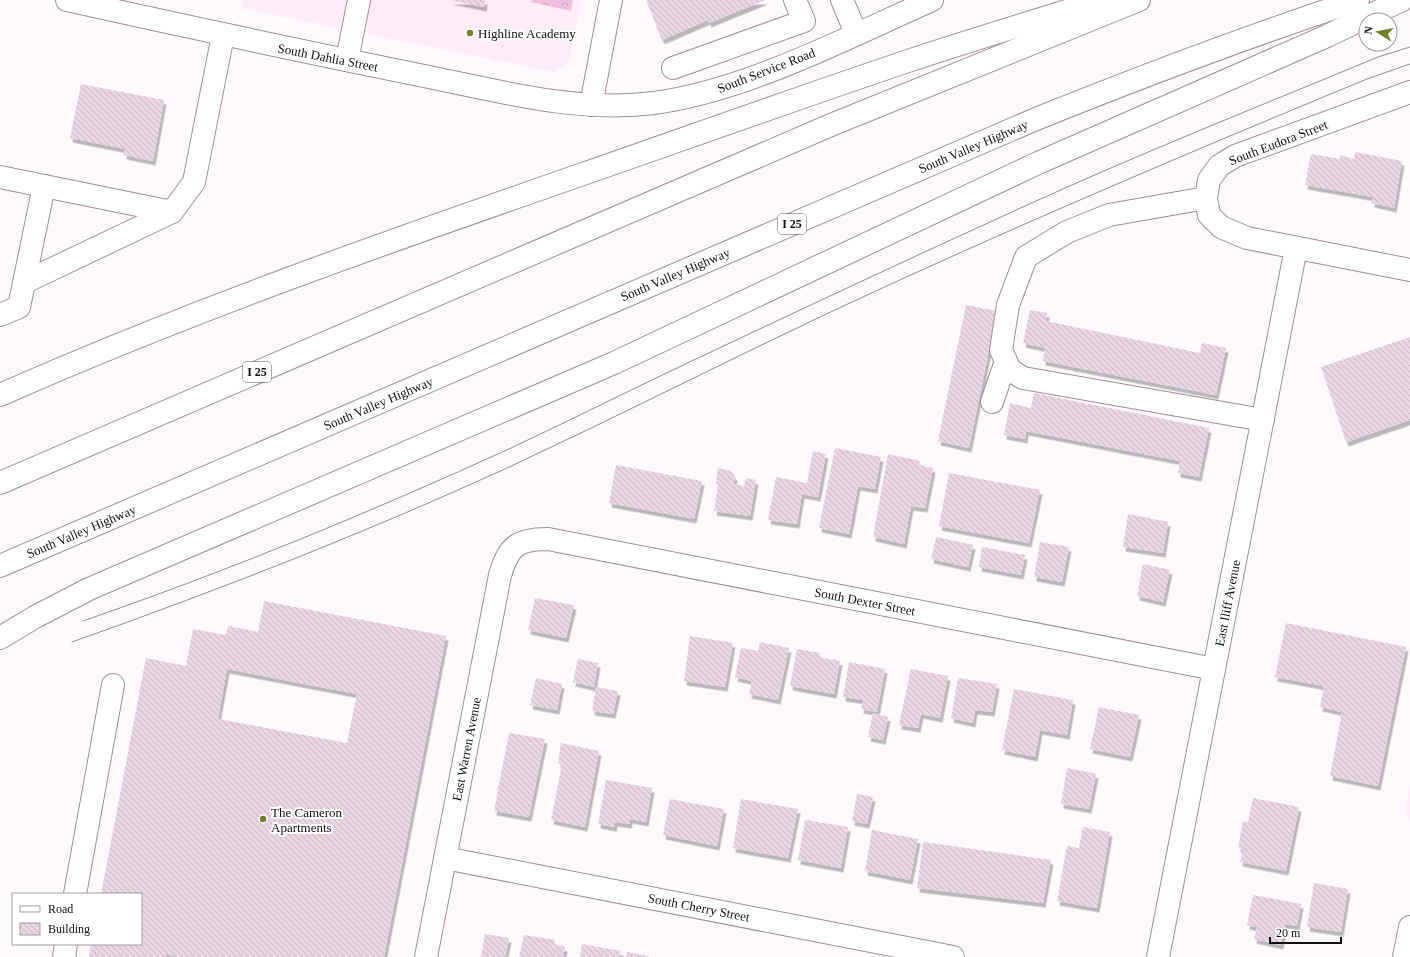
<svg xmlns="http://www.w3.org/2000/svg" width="1410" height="957" viewBox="0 0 1410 957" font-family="'Times New Roman',serif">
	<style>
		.built { fill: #feedf8 }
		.park { fill: url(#park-crowns) }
		.building { fill: url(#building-back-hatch); fill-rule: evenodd; filter: url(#shadow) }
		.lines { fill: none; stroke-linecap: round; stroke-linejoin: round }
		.minor-casing { stroke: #a08d99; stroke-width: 24 }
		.highway-casing { stroke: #a08d99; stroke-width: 24 }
		.minor { stroke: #fff; stroke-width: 22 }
		.highway { stroke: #fff; stroke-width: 22 }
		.tram { stroke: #938d91; stroke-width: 1 }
		.poi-dot { fill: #757f2b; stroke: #fff; stroke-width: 1.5 }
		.labels { text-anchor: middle; stroke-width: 4; stroke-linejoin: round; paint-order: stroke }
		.shield { fill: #fff; stroke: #5a5658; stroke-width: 1 }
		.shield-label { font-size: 12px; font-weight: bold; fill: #140d11 }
		.poi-label { font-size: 13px; fill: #140d11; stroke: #fff; text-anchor: start }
		.street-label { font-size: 13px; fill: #140d11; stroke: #fff }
	</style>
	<defs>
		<pattern id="park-crowns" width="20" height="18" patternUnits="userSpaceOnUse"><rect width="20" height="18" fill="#f0bedf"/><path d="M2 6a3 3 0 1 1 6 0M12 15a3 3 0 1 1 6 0" fill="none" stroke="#cda2be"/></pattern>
		<pattern id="building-back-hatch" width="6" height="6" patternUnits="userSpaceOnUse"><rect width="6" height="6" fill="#ead6e3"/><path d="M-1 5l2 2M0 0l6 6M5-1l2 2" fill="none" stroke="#c8b6c2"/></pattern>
		<filter id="shadow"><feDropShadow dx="2.5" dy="4.5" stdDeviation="0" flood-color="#0004"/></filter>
	</defs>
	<rect width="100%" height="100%" fill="#fdf9fc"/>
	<!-- built -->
	<g class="built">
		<path d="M243,0H581L570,59L564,67L554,72L241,8Z"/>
		<path d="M1410,786V820L1405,811Z"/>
	</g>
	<!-- park -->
	<path class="park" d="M532,0H573L571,11L531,2Z"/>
	<!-- building -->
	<g class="building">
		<path d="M450,0H485L484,7Z"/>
		<path d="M646,0H765L709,23L708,20L662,40Z"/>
		<path d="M81,84L164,100L153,161L124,155L125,149L70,138Z"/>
		<path d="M1355,152L1402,161L1394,208L1372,203L1373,197L1305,185L1311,154L1340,159V155L1354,159Z"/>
		<path d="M966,305L997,311L969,448L938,441Z"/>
		<path d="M1030,310L1047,313L1046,321L1200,353L1202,343L1226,348L1216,395L1043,361L1045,348L1023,343Z"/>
		<path d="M1410,337V420L1346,442L1321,367Z"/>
		<path d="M1034,393L1209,428L1199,477L1178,473L1180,461L1026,431L1025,439L1004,435L1010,403L1031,408Z"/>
		<path d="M835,448L881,457L875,489L858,486L849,534L819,528Z"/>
		<path d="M813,451L826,454L818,497L802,494L797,524L768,520L776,477L807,483Z"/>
		<path d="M888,454L920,461L919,465L933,468L925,508L911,506L904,544L873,537Z"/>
		<path d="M616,465L702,481L694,519L609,503Z"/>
		<path d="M718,468L731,471L735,477L733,484L744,486L746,478L756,480L750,516L714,511L718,484H716Z"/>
		<path d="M949,473L1040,490L1029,543L939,526Z"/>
		<path d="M1128,514L1168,522L1163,553L1123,547Z"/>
		<path d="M936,537L973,545L968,567L931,559Z"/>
		<path d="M1040,542L1069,547L1062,582L1034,577Z"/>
		<path d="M982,547L1025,555L1021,575L979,567Z"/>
		<path d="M1143,564L1170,570L1163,602L1137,596Z"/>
		<path d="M535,598L574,605L566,638L528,630Z"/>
		<path d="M264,601L446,636L384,957H179L166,954L165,957H89L91,944H141V894H101L146,658L186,666L193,629L226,635L228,626L258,632ZM227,669L357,694L347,743L218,719Z"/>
		<path d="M1286,623L1406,647L1378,786L1330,776L1342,712L1320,707L1324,686L1275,677Z"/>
		<path d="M690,636L733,643L725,687L684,681Z"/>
		<path d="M760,642L789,648L778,700L749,694L752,681L735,677L741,648L758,651Z"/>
		<path d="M797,649L820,653L819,657L840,661L834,694L790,686Z"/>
		<path d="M578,659L598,663L594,687L573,682Z"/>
		<path d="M849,662L885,669L877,712L861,709L863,700L843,697Z"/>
		<path d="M911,669L948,676L940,718L921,714L918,728L899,725Z"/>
		<path d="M536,678L562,684L557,710L530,705Z"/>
		<path d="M958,678L997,684L992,712L975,710L973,723L951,718Z"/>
		<path d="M596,687L618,691L613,714L592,711Z"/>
		<path d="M1014,689L1073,700L1067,735L1040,730L1035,757L1002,750Z"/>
		<path d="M1099,707L1139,715L1130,757L1090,749Z"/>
		<path d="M873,713L888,717L883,740L868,737Z"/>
		<path d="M509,733L545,739L529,817L494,811Z"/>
		<path d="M561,743L599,751L585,827L551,820L562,764L558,763Z"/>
		<path d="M1067,768L1096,774L1089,809L1061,804Z"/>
		<path d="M606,780L652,788L646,822L630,819L629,824L615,822L614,827L598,824Z"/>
		<path d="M857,794L873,797L867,824L852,821Z"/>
		<path d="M1253,798L1299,807L1286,871L1240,862L1243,849L1238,848L1243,821L1248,822Z"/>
		<path d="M670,799L724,809L717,846L663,835Z"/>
		<path d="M741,799L798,809L788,858L733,848Z"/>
		<path d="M805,820L848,827L841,868L798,860Z"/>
		<path d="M1083,827L1110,832L1097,908L1057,901L1067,846L1079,848Z"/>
		<path d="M872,830L918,839L910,880L865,871Z"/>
		<path d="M923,842L1051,860L1043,903L917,888Z"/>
		<path d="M1314,883L1348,889L1341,932L1307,927Z"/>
		<path d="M1253,895L1301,904L1297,926L1285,924L1281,945L1254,939L1257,927L1247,925Z"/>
		<path d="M485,934L509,938L505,957H481Z"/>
		<path d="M524,935L555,940L554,944L565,947L563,957H519Z"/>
		<path d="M582,944L621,951L620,957H580Z"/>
		<path d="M627,952L649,956V957H626Z"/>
	</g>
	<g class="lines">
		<!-- minor casing -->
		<g class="minor-casing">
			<g id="minor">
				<path d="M67,0C184,26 301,51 419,75C495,90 575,113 654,103C748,90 846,38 932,0"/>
				<path d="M842,0L856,33"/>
				<path d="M347,60L359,0"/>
				<path d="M673,68L804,21L795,0"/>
				<path d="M1410,92L1235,156L1219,166L1209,180L1206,198L1209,215L1221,227L1247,238L1410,270"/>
				<path d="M591,105L611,0"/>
				<path d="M0,177L172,212L194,182L223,35"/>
				<path d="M1206,198L1109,215L1067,232L1026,257L1008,305L1001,350L1010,370L1023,378L1263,420"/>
				<path d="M25,282L172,212"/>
				<path d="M0,315L19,307L44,186"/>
				<path d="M992,402L1006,361"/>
				<path d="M445,858L953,957"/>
				<path d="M75,894L113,685"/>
				<path d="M64,957L66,944"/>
				<path d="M426,957L500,575C509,546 517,539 548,539L1214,669"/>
				<path d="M1158,957L1296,248"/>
				<path d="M1404,957L1410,927"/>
			</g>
		</g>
		<!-- highway casing -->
		<g class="highway-casing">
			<g id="highway">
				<path d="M0,395C190,311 387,242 583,174C692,136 801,97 911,60C974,39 1038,20 1102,0"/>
				<path d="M0,483L831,125L1139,0"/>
				<path d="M0,566L1036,119C1143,76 1249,36 1358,0"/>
				<path d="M0,638L35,617L89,589L614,363L1038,163L1327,36L1402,0"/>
			</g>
		</g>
		<!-- minor -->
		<use href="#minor" class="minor"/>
		<!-- highway -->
		<use href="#highway" class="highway"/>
		<!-- tram -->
		<g class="tram">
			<path d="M83,621C228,571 371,512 511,448C573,419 634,388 696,359C806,307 915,256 1025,206C1141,153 1260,106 1378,57L1410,47"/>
			<path d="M72,642C219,590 365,533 507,468C619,416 728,360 839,308C1013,227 1190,152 1367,79L1410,64"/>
		</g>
	</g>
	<!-- markers -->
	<g class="poi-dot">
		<circle cx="470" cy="33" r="4"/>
		<circle cx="263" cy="819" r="4"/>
	</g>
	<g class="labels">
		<!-- shield labels -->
		<g class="shield">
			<rect x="778" y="214" width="28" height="20" rx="3"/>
			<rect x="243" y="362" width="28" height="20" rx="3"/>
		</g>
		<g class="shield-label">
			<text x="792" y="228">I 25</text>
			<text x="257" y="376">I 25</text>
		</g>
		<!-- poi labels -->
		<g class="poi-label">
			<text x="478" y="38">Highline Academy</text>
			<text x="271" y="817">The Cameron<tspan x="271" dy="15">Apartments</tspan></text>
		</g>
		<!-- street labels -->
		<g class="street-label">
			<text transform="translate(328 57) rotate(11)" y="5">South Dahlia Street</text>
			<text transform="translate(766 70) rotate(-21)" y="5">South Service Road</text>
			<text transform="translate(1278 142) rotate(-21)" y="5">South Eudora Street</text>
			<text transform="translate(973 146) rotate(-23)" y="5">South Valley Highway</text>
			<text transform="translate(675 274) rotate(-23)" y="5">South Valley Highway</text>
			<text transform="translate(378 403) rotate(-23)" y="5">South Valley Highway</text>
			<text transform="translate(81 531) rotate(-23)" y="5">South Valley Highway</text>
			<text transform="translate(865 601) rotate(11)" y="5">South Dexter Street</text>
			<text transform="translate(1227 603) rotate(-79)" y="5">East Iliff Avenue</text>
			<text transform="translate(466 749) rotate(-79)" y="5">East Warren Avenue</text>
			<text transform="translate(699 907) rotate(11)" y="5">South Cherry Street</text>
		</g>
	</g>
	<!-- legend -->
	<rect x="12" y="893" width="130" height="52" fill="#ffffff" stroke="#a19ea0"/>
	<rect x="20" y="906" width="20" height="6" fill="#ffffff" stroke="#a19ea0"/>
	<text x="48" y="913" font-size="12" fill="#140d11">Road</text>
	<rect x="20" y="923" width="20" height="12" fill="url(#building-back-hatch)" stroke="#a19ea0"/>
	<text x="48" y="933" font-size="12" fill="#140d11">Building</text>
	<!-- north arrow -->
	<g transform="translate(1378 32) rotate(281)"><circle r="19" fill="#ffffff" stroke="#a19ea0"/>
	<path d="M0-3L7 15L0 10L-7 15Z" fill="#757f2b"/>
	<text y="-6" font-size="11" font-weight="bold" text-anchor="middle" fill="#140d11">N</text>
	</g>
	<!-- scale -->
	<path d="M1270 937v6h71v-6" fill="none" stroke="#140d11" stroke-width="2"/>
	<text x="1276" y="937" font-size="12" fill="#140d11" stroke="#ffffff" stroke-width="3" paint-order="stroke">20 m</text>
</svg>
